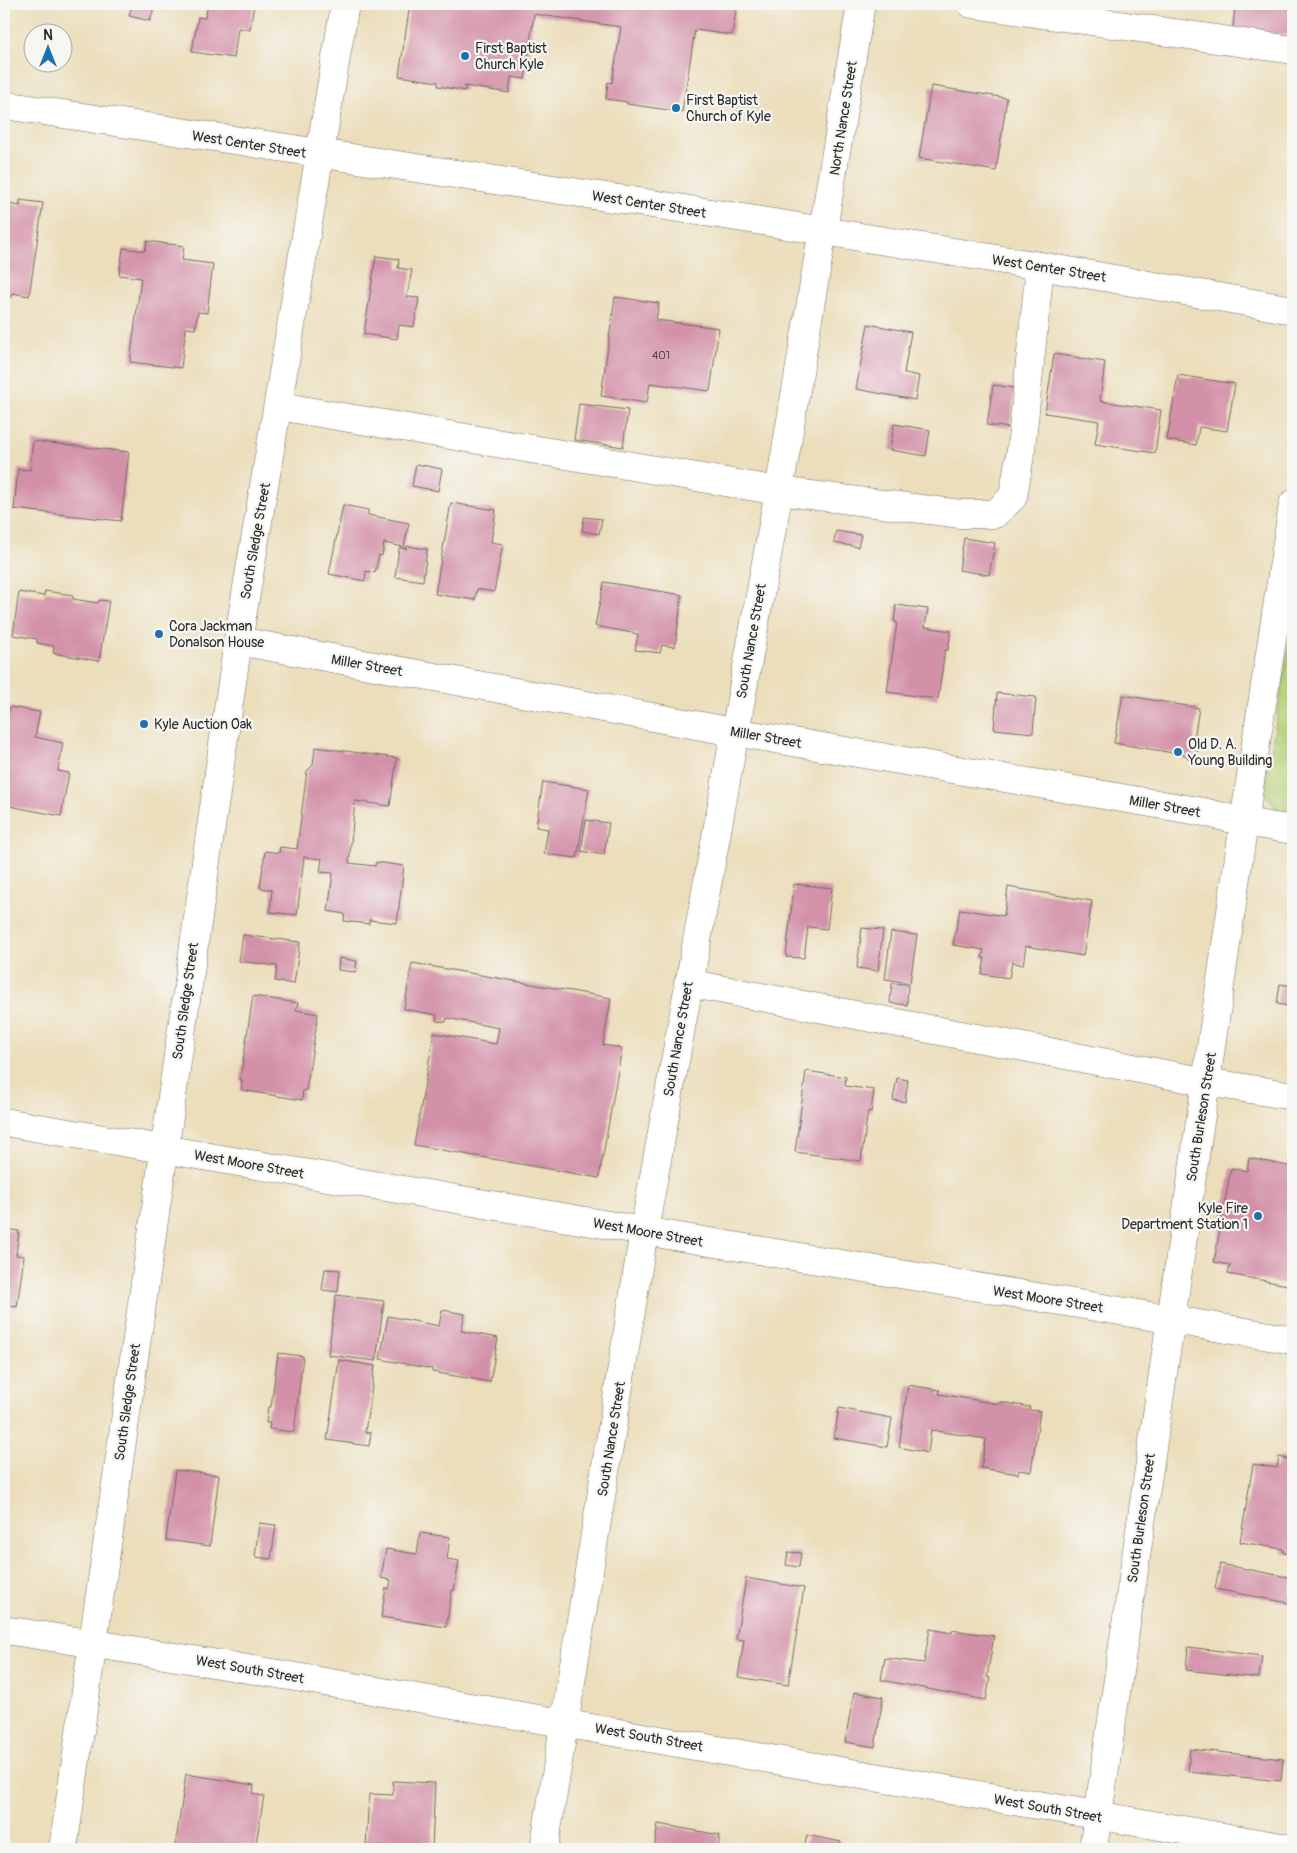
<svg xmlns="http://www.w3.org/2000/svg" width="1297" height="1853" viewBox="0 0 1297 1853" font-family="Pangolin,sans-serif">
	<style>
		.green { fill: #b4cf75; stroke: #707d50 }
		.building { fill: #d391a9 }
		.lines { fill: none; stroke-linecap: round; stroke-linejoin: round }
		.minor-casing { stroke: #6f6a5d; stroke-width: 29 }
		.major-casing { stroke: #6f6a5d; stroke-width: 29 }
		.minor { stroke: #fff; stroke-width: 28 }
		.major { stroke: #fff; stroke-width: 28 }
		.poi-dot { fill: #1f6fb2; stroke: #f6f6f2; stroke-width: 2 }
		.labels { text-anchor: middle; stroke-width: 4.5; stroke-linejoin: round; paint-order: stroke }
		.number-label { font-size: 11px; fill: #55444a }
		.poi-label { font-size: 14px; fill: #2b2b2b; stroke: #f6f6f2; text-anchor: start }
		.street-label { font-size: 14px; fill: #2b2b2b; stroke: #f6f6f2 }
	</style>
	<rect width="100%" height="100%" fill="#f6f6f2"/>
	<filter id="ink" filterUnits="userSpaceOnUse"><feTurbulence type="fractalNoise" baseFrequency=".02" numOctaves="2"/><feDisplacementMap in="SourceGraphic" scale="10" xChannelSelector="R" yChannelSelector="G"/><feConvolveMatrix kernelMatrix="1 2 1 2 8 2 1 2 1" color-interpolation-filters="sRGB"/></filter>
	<filter id="wash" filterUnits="userSpaceOnUse"><feTurbulence type="fractalNoise" baseFrequency=".0096" numOctaves="4" result="noise"/><feDisplacementMap in="SourceGraphic" scale="20" xChannelSelector="R" yChannelSelector="G"/><feGaussianBlur stdDeviation="1.12" result="paint"/><feColorMatrix in="noise" values="0 0 0 0 0 0 0 0 0 0 0 0 0 0 0 0 0 1.4 0 .05"/><feComposite in="paint" operator="in"/></filter>
	<g filter="url(#wash)">
		<rect width="100%" height="100%" fill="#ecdebb"/>
		<!-- green -->
		<path class="green" d="M1293,623V814L1278,811L1264,792Z"/>
		<g id="blocks">
			<!-- building -->
			<g class="building">
				<path d="M132,4H155L150,21L129,16Z"/>
				<path d="M208,4H254L250,30L238,28L234,58L192,52L198,17L205,18Z"/>
				<path d="M410,4H737L732,35L695,30L682,112L627,104V102L606,99L608,82L612,83L621,27L534,14L525,79L511,77L509,93L465,86V91L438,86V82L399,76Z"/>
				<path d="M1232,4H1293V36L1233,29L1235,5Z"/>
				<path d="M931,86L1007,98L996,171L919,158Z"/>
				<path d="M20,200L43,203L29,296L12,293L11,297L4,296V203L20,206Z"/>
				<path d="M147,241L184,246L182,260L213,264L207,313L198,312L195,329L186,328L181,368L130,362L141,278L119,275L123,248L145,251Z"/>
				<path d="M376,256L399,259L398,268L412,270L407,297L419,298L414,327L399,325L397,339L364,334Z"/>
				<path d="M615,297L659,303L656,320L719,328L710,391L650,383L647,403L601,396Z"/>
				<path d="M868,324L911,332L904,373L919,376L915,400L856,389Z"/>
				<path d="M1054,354L1105,362L1100,401L1161,410L1155,453L1095,444L1099,421L1045,413Z"/>
				<path d="M1178,375L1235,384L1227,431L1199,427L1196,445L1167,440Z"/>
				<path d="M993,385L1015,388L1010,428L987,425Z"/>
				<path d="M579,404L628,410L623,447L574,440Z"/>
				<path d="M894,424L930,430L926,456L890,450Z"/>
				<path d="M33,441L129,452L121,521L14,509L18,469L30,470Z"/>
				<path d="M416,464L442,469L438,491L412,486Z"/>
				<path d="M451,503L496,510L491,542L503,544L494,592L477,589L475,600L435,594Z"/>
				<path d="M343,505L368,510V515L409,523L404,547L384,543L382,556L379,555L375,573L366,571L365,581L329,574Z"/>
				<path d="M584,517L602,519L599,534L582,531Z"/>
				<path d="M836,531L861,535L858,547L834,543Z"/>
				<path d="M964,538L995,543L989,575L959,570Z"/>
				<path d="M407,546L427,549L423,581L395,577L399,548L406,549Z"/>
				<path d="M604,582L682,595L675,647L662,645L660,653L635,650L638,634L595,626Z"/>
				<path d="M45,591L73,595V599L98,603L99,600L109,601L99,661L53,653L54,646L37,643V639L13,635L19,592L44,596Z"/>
				<path d="M896,605L928,609L925,627L951,631L948,650H945L938,699L887,692L897,622H894Z"/>
				<path d="M997,693L1036,697L1033,733L994,729Z"/>
				<path d="M1123,695L1199,708L1193,746L1198,751L1189,759L1185,755L1114,743Z"/>
				<path d="M10,707L40,712L35,737L63,743L58,771L69,773L61,816L4,805V732Z"/>
				<path d="M315,747L397,758L390,806L355,801L349,863L375,866L376,862L404,866L397,923L369,920V924L344,921L345,914L328,911L333,873L320,872L322,859L304,857L297,915L270,912L272,890L260,888L265,851L279,853L280,847L297,849L307,771L313,765Z"/>
				<path d="M543,782L589,789L577,858L544,854L548,829L536,827Z"/>
				<path d="M586,820L609,823L604,855L581,851Z"/>
				<path d="M794,884L832,888L827,929L808,927L804,958L786,957Z"/>
				<path d="M1008,887L1092,901L1083,956L1026,946L1023,965L1012,962L1009,978L982,974L985,958H982L984,950L953,945L960,909L1004,916Z"/>
				<path d="M862,928L883,930L878,971L857,968Z"/>
				<path d="M891,932L917,935L910,983L885,979Z"/>
				<path d="M243,935L300,942L294,984L275,981L277,966L239,961Z"/>
				<path d="M339,958L357,961L355,972L338,970Z"/>
				<path d="M412,963L611,998L603,1045L622,1048L599,1178L414,1145L434,1033L496,1044L499,1028L447,1018L446,1022L436,1021L437,1015L404,1009Z"/>
				<path d="M892,983L908,984L907,1005L890,1003Z"/>
				<path d="M1280,984L1293,986V1007L1277,1004Z"/>
				<path d="M253,996L298,1003L296,1010L318,1014L306,1091L303,1090L302,1100L241,1090L242,1080H240Z"/>
				<path d="M806,1071L846,1077L845,1086L874,1090L871,1112L868,1111L861,1161L795,1152Z"/>
				<path d="M897,1078L908,1080L905,1102L893,1100Z"/>
				<path d="M1249,1158L1293,1167V1286L1228,1274L1230,1265L1214,1262L1231,1168L1247,1171Z"/>
				<path d="M4,1229L19,1231L16,1255L24,1256L17,1307L4,1305Z"/>
				<path d="M325,1269L340,1270L338,1292L322,1290Z"/>
				<path d="M336,1295L384,1301L376,1361L328,1355Z"/>
				<path d="M442,1310L465,1314L461,1331L498,1338L490,1382L432,1372V1369L380,1359L388,1316L439,1326Z"/>
				<path d="M278,1353L303,1356L294,1432L269,1429L270,1423H266L268,1407H271Z"/>
				<path d="M339,1360L375,1366L365,1432L371,1433L369,1446L327,1440Z"/>
				<path d="M908,1385L940,1390L939,1394L999,1404L1000,1402L1030,1407L1029,1410L1040,1411L1031,1472L1019,1470L1018,1474L981,1468L986,1439L931,1430L928,1453L899,1447Z"/>
				<path d="M839,1408L892,1418L887,1447L834,1438Z"/>
				<path d="M1279,1457L1293,1460V1554L1283,1553V1549L1240,1542L1253,1464L1277,1468Z"/>
				<path d="M175,1470L219,1475L210,1546L166,1540Z"/>
				<path d="M259,1523L276,1525L271,1559L255,1557Z"/>
				<path d="M420,1533L450,1537L447,1559L459,1561L454,1591L452,1590L446,1627L381,1617L386,1588L389,1589L391,1580L381,1578L386,1549L417,1554Z"/>
				<path d="M788,1552L801,1553L799,1567L786,1565Z"/>
				<path d="M1220,1564L1293,1578L1289,1603L1215,1589Z"/>
				<path d="M746,1578L804,1588L788,1685L738,1677L744,1640L736,1639Z"/>
				<path d="M930,1629L952,1633V1630L994,1636L987,1677L990,1678L986,1700L881,1680L885,1658L924,1663Z"/>
				<path d="M1188,1647L1262,1656L1259,1678L1186,1670Z"/>
				<path d="M854,1692L883,1697L875,1747L845,1742Z"/>
				<path d="M1190,1749L1283,1759L1281,1781L1188,1772Z"/>
				<path d="M186,1774L254,1785L253,1794L264,1796L255,1849H175Z"/>
				<path d="M393,1781L435,1783L432,1848L366,1846L369,1794L393,1795Z"/>
				<path d="M658,1824L720,1835L718,1849H654Z"/>
				<path d="M807,1835L841,1842L840,1849H804Z"/>
			</g>
		</g>
	</g>
	<g filter="url(#ink)">
		<use href="#blocks" fill-opacity="0" stroke="#6f6a5d" stroke-width="1"/>
		<g class="lines">
			<!-- minor casing -->
			<g class="minor-casing">
				<g id="minor">
					<path d="M972,4L1293,50"/>
					<path d="M278,406L779,491L961,514H995L1013,497L1021,449L1040,266"/>
					<path d="M238,641L734,732L1204,812L1244,822L1293,830"/>
					<path d="M688,983L1207,1082L1293,1096"/>
					<path d="M4,1122L644,1231L1293,1340"/>
					<path d="M4,1630C121,1647 237,1667 354,1687C667,1739 980,1798 1293,1849"/>
					<path d="M63,1849L238,641L345,4"/>
					<path d="M544,1849L644,1231L779,491L861,4"/>
					<path d="M1093,1849L1250,782L1293,504"/>
				</g>
			</g>
			<!-- major casing -->
			<g class="major-casing">
				<path id="major" d="M4,105L737,217L1040,266L1293,310"/>
			</g>
			<!-- minor -->
			<use href="#minor" class="minor"/>
			<!-- major -->
			<use href="#major" class="major"/>
		</g>
	</g>
	<!-- markers -->
	<g class="poi-dot">
		<circle cx="465" cy="56" r="5"/>
		<circle cx="676" cy="108" r="5"/>
		<circle cx="159" cy="634" r="5"/>
		<circle cx="144" cy="724" r="5"/>
		<circle cx="1178" cy="752" r="5"/>
		<circle cx="1258" cy="1216" r="5"/>
	</g>
	<g class="labels">
		<!-- number labels -->
		<g class="number-label">
			<text x="661" y="359">401</text>
		</g>
		<!-- poi labels -->
		<g class="poi-label">
			<text x="475" y="53">First Baptist<tspan x="475" dy="16">Church Kyle</tspan></text>
			<text x="686" y="105">First Baptist<tspan x="686" dy="16">Church of Kyle</tspan></text>
			<text x="169" y="631">Cora Jackman<tspan x="169" dy="16">Donalson House</tspan></text>
			<text x="154" y="729">Kyle Auction Oak</text>
			<text x="1188" y="749">Old D. A.<tspan x="1188" dy="16">Young Building</tspan></text>
			<text x="1248" y="1213" text-anchor="end">Kyle Fire<tspan x="1248" dy="16">Department Station 1</tspan></text>
		</g>
		<!-- street labels -->
		<g class="street-label">
			<text transform="translate(843 118) rotate(-81)" y="5">North Nance Street</text>
			<text transform="translate(249 144) rotate(9)" y="5">West Center Street</text>
			<text transform="translate(649 204) rotate(9)" y="5">West Center Street</text>
			<text transform="translate(1049 268) rotate(9)" y="5">West Center Street</text>
			<text transform="translate(255 541) rotate(-80)" y="5">South Sledge Street</text>
			<text transform="translate(751 641) rotate(-80)" y="5">South Nance Street</text>
			<text transform="translate(367 665) rotate(10)" y="5">Miller Street</text>
			<text transform="translate(766 737) rotate(10)" y="5">Miller Street</text>
			<text transform="translate(1165 806) rotate(10)" y="5">Miller Street</text>
			<text transform="translate(185 1001) rotate(-82)" y="5">South Sledge Street</text>
			<text transform="translate(678 1039) rotate(-80)" y="5">South Nance Street</text>
			<text transform="translate(1201 1117) rotate(-81)" y="5">South Burleson Street</text>
			<text transform="translate(249 1164) rotate(10)" y="5">West Moore Street</text>
			<text transform="translate(648 1232) rotate(10)" y="5">West Moore Street</text>
			<text transform="translate(1048 1299) rotate(9)" y="5">West Moore Street</text>
			<text transform="translate(127 1402) rotate(-82)" y="5">South Sledge Street</text>
			<text transform="translate(611 1439) rotate(-81)" y="5">South Nance Street</text>
			<text transform="translate(1141 1518) rotate(-82)" y="5">South Burleson Street</text>
			<text transform="translate(250 1669) rotate(10)" y="5">West South Street</text>
			<text transform="translate(649 1737) rotate(10)" y="5">West South Street</text>
			<text transform="translate(1048 1808) rotate(10)" y="5">West South Street</text>
		</g>
	</g>
	<!-- margin -->
	<rect width="1297" height="1853" fill="none" stroke="#f6f6f2" stroke-width="20"/>
	<!-- north arrow -->
	<g transform="translate(48 48)"><circle r="24" fill="#f6f6f2" stroke="#a5a5a2"/>
	<path d="M0-4L9 19L0 12L-9 19Z" fill="#1f6fb2"/>
	<text y="-8" font-size="14" font-weight="bold" text-anchor="middle" fill="#2b2b2b">N</text>
	</g>
</svg>
